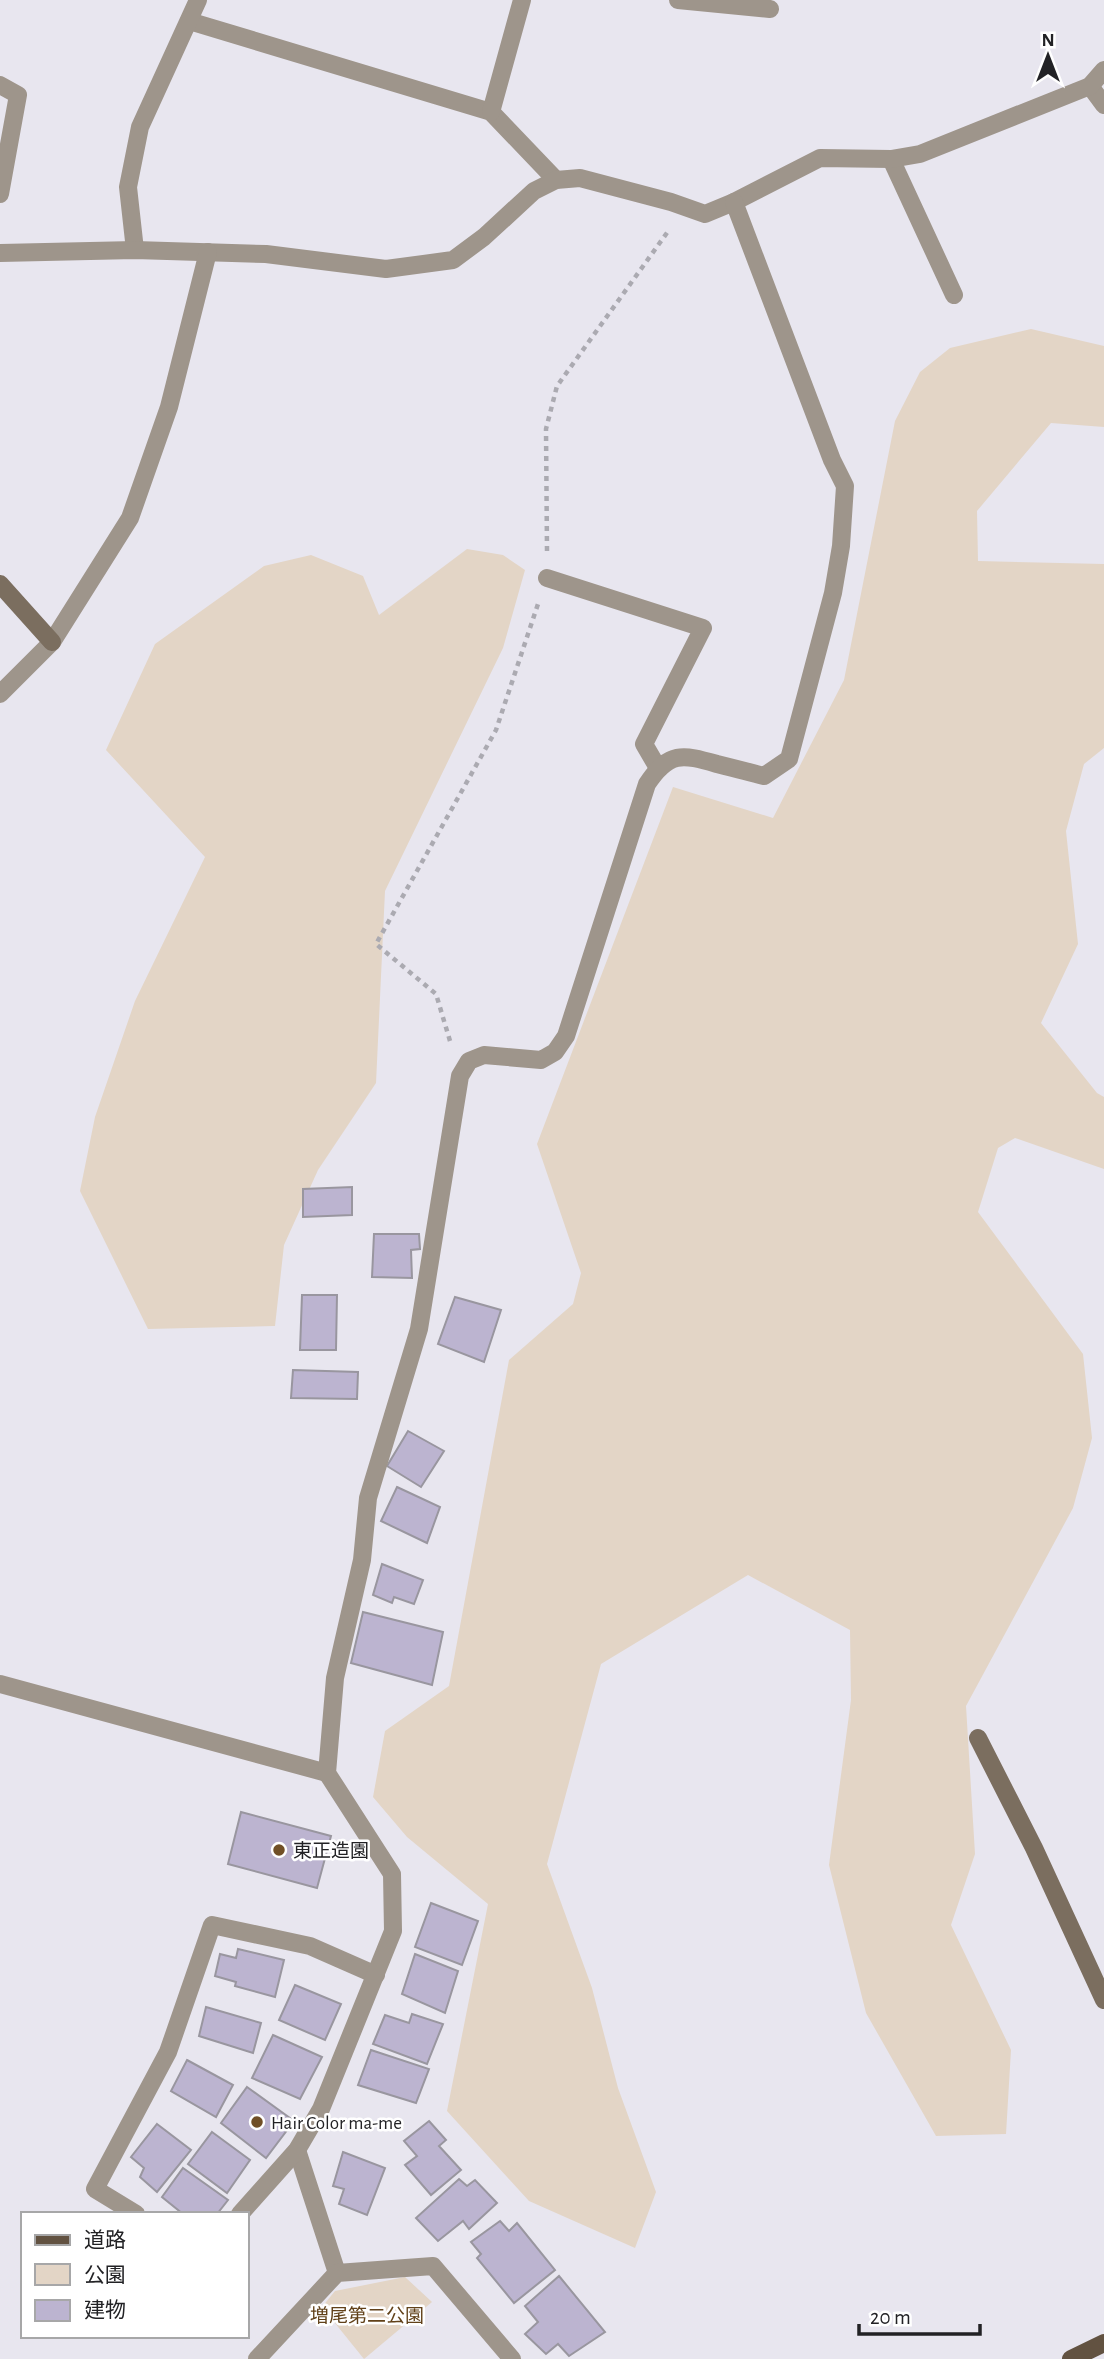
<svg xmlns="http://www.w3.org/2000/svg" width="1104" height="2359" viewBox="0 0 1104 2359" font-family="'Alegreya Sans','Noto Sans JP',sans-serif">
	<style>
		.green { fill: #e3d5c6 }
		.building { fill: #bcb4d0; stroke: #99969f; stroke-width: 2 }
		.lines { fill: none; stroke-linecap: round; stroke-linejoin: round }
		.path { stroke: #abaab1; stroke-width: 4.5; stroke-dasharray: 5 5; stroke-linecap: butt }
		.lane { stroke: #9e958b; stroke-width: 18 }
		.street { stroke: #9e958b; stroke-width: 18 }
		.secondary { stroke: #7b6e5f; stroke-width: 18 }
		.primary { stroke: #625241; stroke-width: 18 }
		.poi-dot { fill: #704f26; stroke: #fff; stroke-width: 2.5 }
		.labels { text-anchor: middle; stroke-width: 5; stroke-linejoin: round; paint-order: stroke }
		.poi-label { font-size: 19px; fill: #222225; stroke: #fff; text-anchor: start }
		.park-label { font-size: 19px; fill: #614119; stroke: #fff }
	</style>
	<rect width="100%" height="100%" fill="#e8e6ef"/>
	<!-- green -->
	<g class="green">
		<path d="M1031,329L1104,346V427L1051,423L977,511L978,561L1104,564V748L1084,764L1066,831L1078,944L1041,1023L1097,1093L1104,1097V1169L1015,1138L998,1148L978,1212L1083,1354L1092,1438L1073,1508L966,1706L975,1854L951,1925L1011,2050L1006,2134L936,2136L866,2013L829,1865L851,1700L850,1630L748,1575L601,1664L547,1864L592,1988L618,2088L656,2192L635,2248L529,2201L447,2111L488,1904L407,1837L373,1797L385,1731L449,1686L509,1360L573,1304L581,1273L537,1144L673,787L773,818L844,680L895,421L920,372L950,348Z"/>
		<path d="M467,549L503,555L525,570L503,648L385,891L376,1083L318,1170L284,1245L275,1326L148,1329L80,1191L95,1117L135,1001L205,857L106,750L155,644L264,566L311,555L363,576L379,615Z"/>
		<path d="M405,2277L432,2302L364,2359L322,2307L335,2291Z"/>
	</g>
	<!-- building -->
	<g class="building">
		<path d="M352,1187V1215L303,1217V1189Z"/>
		<path d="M374,1234H419L420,1249L411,1250L412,1278L372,1277Z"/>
		<path d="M302,1295H337L336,1350H300Z"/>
		<path d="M455,1297L501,1310L484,1362L438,1344Z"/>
		<path d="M293,1370L358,1372L357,1399L291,1398Z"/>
		<path d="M408,1431L444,1451L421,1487L387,1466Z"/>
		<path d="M397,1487L440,1507L427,1543L381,1521Z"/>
		<path d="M382,1564L423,1580L414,1604L394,1597L392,1603L373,1595Z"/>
		<path d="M363,1612L443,1632L432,1685L351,1663Z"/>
		<path d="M241,1812L331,1836L317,1888L228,1864Z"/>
		<path d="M431,1903L478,1921L462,1965L415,1947Z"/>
		<path d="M238,1949L284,1960L275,1997L235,1986L236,1982L215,1976L220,1954L236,1958Z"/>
		<path d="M415,1954L458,1971L445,2013L402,1994Z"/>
		<path d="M295,1985L341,2004L325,2040L279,2020Z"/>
		<path d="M206,2007L261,2023L253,2053L199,2036Z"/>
		<path d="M412,2014L443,2024L427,2064L373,2044L385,2015L409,2023Z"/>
		<path d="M273,2035L322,2057L300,2099L252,2078Z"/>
		<path d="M371,2050L429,2069L416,2103L358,2085Z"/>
		<path d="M187,2060L233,2085L216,2117L171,2091Z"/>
		<path d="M247,2087L294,2121L266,2158L221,2123Z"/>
		<path d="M429,2121L446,2140L439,2146L461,2170L431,2195L405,2165L417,2156L404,2141Z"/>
		<path d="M157,2124L191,2150L157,2192L140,2177L144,2168L131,2157Z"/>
		<path d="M212,2132L250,2160L227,2193L188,2164Z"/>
		<path d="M343,2152L385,2168L367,2215L339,2204L344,2189L333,2186Z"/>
		<path d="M183,2168L228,2200L217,2214H183L162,2197Z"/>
		<path d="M459,2179L467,2186L475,2180L497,2203L469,2229L463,2221L438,2241L416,2218Z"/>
		<path d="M500,2221L509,2231L517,2223L555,2270L514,2303L477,2258L481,2254L471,2242Z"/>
		<path d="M559,2276L605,2332L569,2356L558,2344L546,2354L525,2334L538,2322L525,2306Z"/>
	</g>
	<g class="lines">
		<!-- path -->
		<g class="path">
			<path d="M547,551L546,429L557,386L669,230"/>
			<path d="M450,1041L436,994L376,944L496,730L538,604"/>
		</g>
		<!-- lane -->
		<path class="lane" d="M891,159L954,295"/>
		<!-- street -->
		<g class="street">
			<path d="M678,0L770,9"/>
			<path d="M189,21L491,112L556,180"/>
			<path d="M0,85L18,95L0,194"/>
			<path d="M1090,86L1104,105"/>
			<path d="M491,112L522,0"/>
			<path d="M135,250L128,187L140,127L198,0"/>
			<path d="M0,253L135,250L266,254L386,269L453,260L484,237L534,191L556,180L580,178L671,202L705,214L734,202L820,158L891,159L920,154L1090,86L1104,70"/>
			<path d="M547,578L703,628L644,744L658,768"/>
			<path d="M0,694L52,642L130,518L169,407L208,252"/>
			<path d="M0,1684L327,1773"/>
			<path d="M297,2150L337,2273"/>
			<path d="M136,2214L95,2189L168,2052L212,1925L310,1946L376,1975"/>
			<path d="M240,2214L297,2150L321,2109L393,1931L392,1874L327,1773L335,1678L362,1560L368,1498L419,1329L460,1076L469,1061L484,1055L541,1060L555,1052L566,1036L647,784C669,751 682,754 717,764C733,768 749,772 764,776L789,759L833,593L841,546L845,486L832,460L734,202"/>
			<path d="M257,2359L337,2273L433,2266L512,2359"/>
		</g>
		<!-- secondary -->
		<g class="secondary">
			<path d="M0,584L52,642"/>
			<path d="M978,1738L1034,1848L1104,2000"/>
		</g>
		<!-- primary -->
		<path class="primary" d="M1071,2359L1104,2343"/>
	</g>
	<!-- markers -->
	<g class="poi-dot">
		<circle cx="279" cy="1850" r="7"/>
		<circle cx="257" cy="2122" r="7"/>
	</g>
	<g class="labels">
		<!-- poi labels -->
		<g class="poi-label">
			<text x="293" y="1857">東正造園</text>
			<text x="271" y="2129">Hair Color ma-me</text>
		</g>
		<!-- park labels -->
		<g class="park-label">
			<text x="367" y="2322">増尾第二公園</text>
		</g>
	</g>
	<!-- legend -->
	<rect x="21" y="2212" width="228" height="126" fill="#ffffff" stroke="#a7a7a8" stroke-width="2"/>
	<rect x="35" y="2235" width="35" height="10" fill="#625241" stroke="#a7a7a8" stroke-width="2"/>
	<text x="84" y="2247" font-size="21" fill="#222225">道路</text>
	<rect x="35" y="2264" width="35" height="21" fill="#e3d5c6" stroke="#a7a7a8" stroke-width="2"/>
	<text x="84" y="2282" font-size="21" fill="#222225">公園</text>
	<rect x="35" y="2300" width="35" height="21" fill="#bcb4d0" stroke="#a7a7a8" stroke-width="2"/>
	<text x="84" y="2317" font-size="21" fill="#222225">建物</text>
	<!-- north arrow -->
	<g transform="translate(1048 56)" stroke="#ffffff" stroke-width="5" paint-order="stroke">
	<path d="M0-5L12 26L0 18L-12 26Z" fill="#222225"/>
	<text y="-10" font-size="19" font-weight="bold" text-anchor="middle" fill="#222225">N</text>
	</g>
	<!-- scale -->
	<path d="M859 2324v10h121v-10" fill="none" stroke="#222225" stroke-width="3.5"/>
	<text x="870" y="2324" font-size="21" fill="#222225" stroke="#ffffff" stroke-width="5" paint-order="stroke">20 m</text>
</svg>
